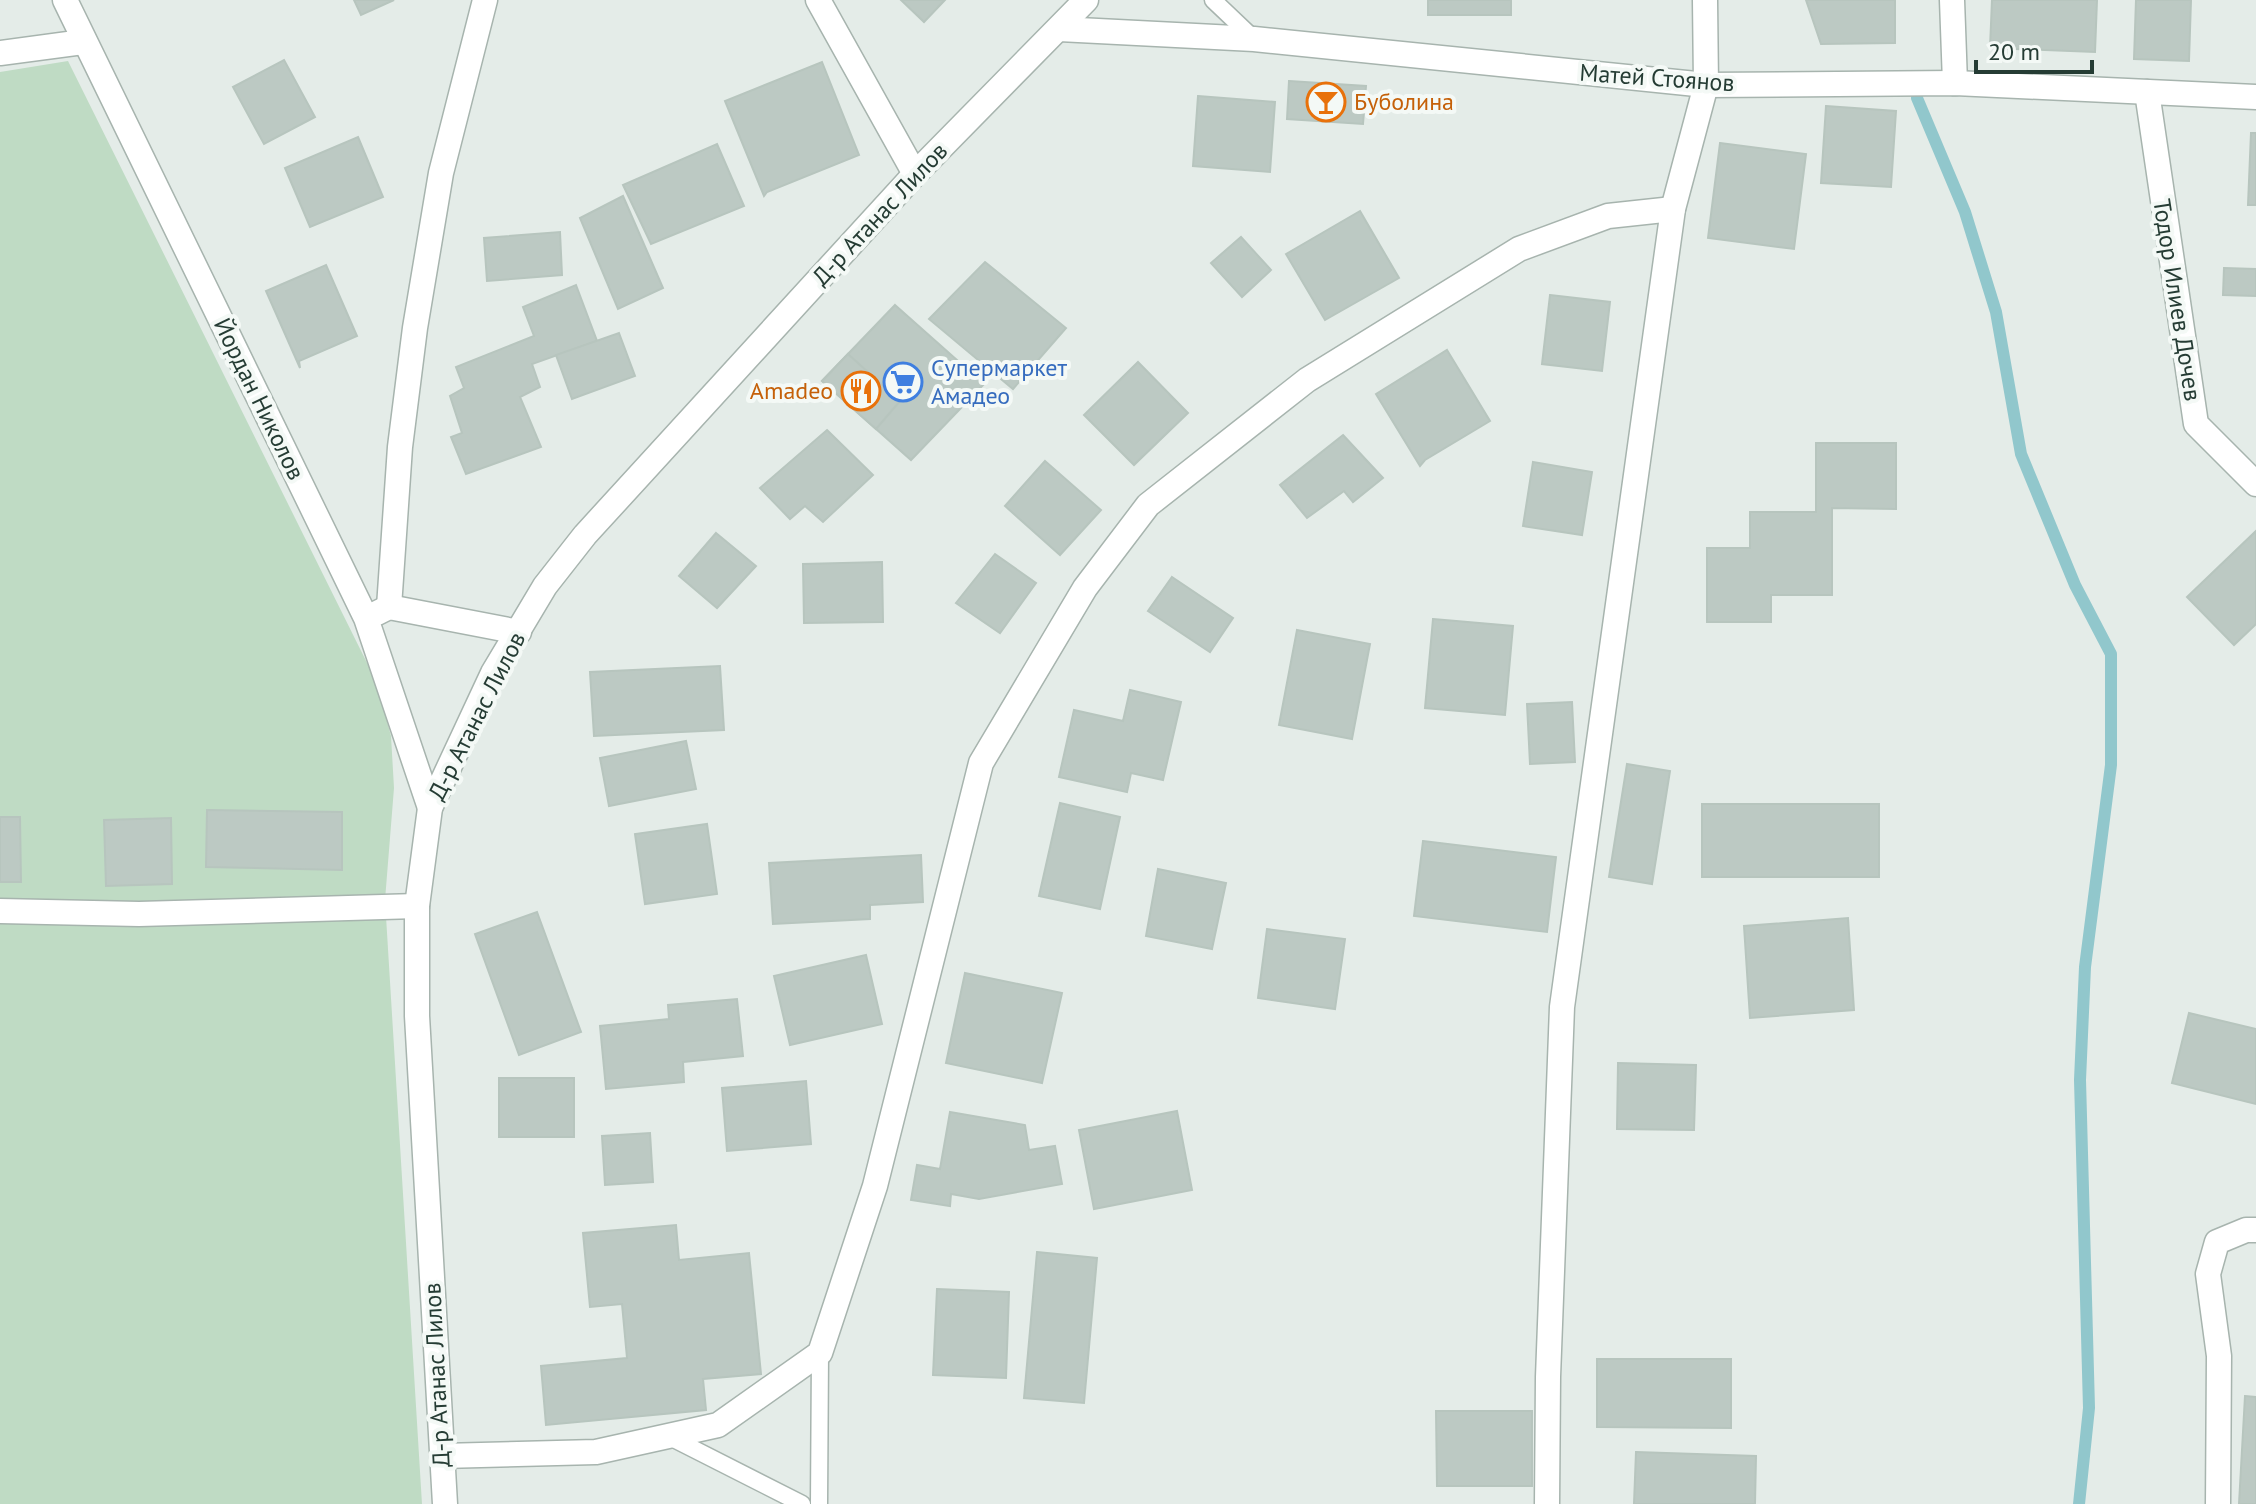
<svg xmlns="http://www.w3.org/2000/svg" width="2256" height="1504" viewBox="0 0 2256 1504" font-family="'PT Sans',sans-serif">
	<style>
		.green { fill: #bfdbc4 }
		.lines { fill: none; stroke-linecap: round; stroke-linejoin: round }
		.stream { stroke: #91c7cc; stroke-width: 12 }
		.building { fill: #bcc9c3; stroke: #b7c5be; stroke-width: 2 }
		.service-casing { stroke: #a7b4ae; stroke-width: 19 }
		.minor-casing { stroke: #a7b4ae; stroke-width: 27 }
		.service { stroke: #fff; stroke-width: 16 }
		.minor { stroke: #fff; stroke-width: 24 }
		.labels { text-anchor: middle; stroke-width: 8; stroke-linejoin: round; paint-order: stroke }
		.street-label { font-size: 24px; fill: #253c34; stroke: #f4f9f6 }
		.food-label { font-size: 24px; fill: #c56008; stroke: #f4f9f6; text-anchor: start }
		.shop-label { font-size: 24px; fill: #366cbe; stroke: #f4f9f6; text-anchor: start }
	</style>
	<rect width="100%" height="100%" fill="#e4ece8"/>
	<!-- green -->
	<path class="green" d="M68,61L376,681L391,736L394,788L385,900L422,1504H0V72Z"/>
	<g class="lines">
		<!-- stream -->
		<path class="stream" d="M1917,98L1965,212L1996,312L2021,454L2075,585L2111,654V765L2085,967L2080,1080L2089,1408L2079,1504"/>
	</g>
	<!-- building -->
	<g class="building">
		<path d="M354,0H394L361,15Z"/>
		<path d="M901,0H945L924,22Z"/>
		<rect x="1428" y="0" width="83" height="15"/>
		<path d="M1806,0H1895V43L1821,44Z"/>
		<path d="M1992,0H2097L2095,52L1990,48Z"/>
		<path d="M2136,0H2191L2189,61L2134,59Z"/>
		<path d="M284,60L315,117L264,144L233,87Z"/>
		<path d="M822,62L859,155L767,192L764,196L725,101Z"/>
		<path d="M1289,81L1366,86L1363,124L1287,119Z"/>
		<path d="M1198,96L1275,102L1270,172L1193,166Z"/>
		<path d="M1826,106L1896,111L1891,187L1821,183Z"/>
		<path d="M2251,133H2256V205H2248Z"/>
		<path d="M358,137L383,197L310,227L285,168Z"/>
		<path d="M1720,143L1806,154L1794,249L1708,238Z"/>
		<path d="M717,144L744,206L651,244L623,185Z"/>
		<path d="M623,196L663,288L618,309L580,218Z"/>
		<path d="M1360,211L1399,278L1325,320L1286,254Z"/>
		<path d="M560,232L562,275L487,281L484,238Z"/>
		<path d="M1241,237L1271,270L1242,297L1211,263Z"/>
		<path d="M985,262L1066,328L1013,389L929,319Z"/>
		<path d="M326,265L357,336L299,361L300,368L266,291Z"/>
		<path d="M2224,268L2256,269V296L2223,295Z"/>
		<path d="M576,285L597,341L532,364L540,387L520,397L541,447L466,474L451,437L462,433L450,396L464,388L456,367L534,336L523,307Z"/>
		<path d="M1550,295L1610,302L1602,371L1542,364Z"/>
		<path d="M895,305L984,384L911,460L822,381Z"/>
		<path d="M619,333L635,376L572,399L556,355Z"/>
		<path d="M1447,350L1490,421L1425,460L1420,466L1376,394Z"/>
		<path d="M848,354L900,401L876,429L822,381Z"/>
		<path d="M1138,362L1188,413L1134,465L1084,415Z"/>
		<path d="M827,430L873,475L823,522L805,506L790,519L760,488Z"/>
		<path d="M1343,435L1383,478L1353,502L1344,491L1307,518L1280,485Z"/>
		<path d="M1816,443H1896V509L1832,508V595H1771V622H1707V548H1750V512H1816Z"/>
		<path d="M1045,461L1101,510L1060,555L1005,506Z"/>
		<path d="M1533,462L1592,472L1582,535L1523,526Z"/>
		<path d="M2256,531V624L2234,645L2187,597Z"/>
		<path d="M716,533L756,566L717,608L679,576Z"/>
		<path d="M995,554L1036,583L1000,633L956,603Z"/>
		<path d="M882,562L883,622L804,623L803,564Z"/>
		<path d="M1172,577L1233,618L1210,652L1148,611Z"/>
		<path d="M1433,619L1513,626L1505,715L1425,708Z"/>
		<path d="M1297,630L1370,644L1352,739L1279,725Z"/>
		<path d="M720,666L724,730L594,736L590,672Z"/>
		<path d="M1130,690L1181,702L1163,780L1131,773L1127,792L1059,777L1074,710L1123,721Z"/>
		<path d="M1572,702L1575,762L1530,764L1527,704Z"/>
		<path d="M686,741L696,789L609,806L600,758Z"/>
		<path d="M1627,764L1670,771L1652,884L1609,877Z"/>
		<path d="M1060,803L1120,817L1100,909L1039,896Z"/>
		<rect x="1702" y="804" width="177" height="73"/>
		<path d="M207,810L342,812V870L206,867Z"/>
		<path d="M0,817H20L21,882H0Z"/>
		<path d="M171,818L172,884L106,886L104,820Z"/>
		<path d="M707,824L717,894L645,904L635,834Z"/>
		<path d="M1423,841L1556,857L1547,932L1414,916Z"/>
		<path d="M921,855L923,902L870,905V919L773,924L769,863Z"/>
		<path d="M1158,869L1226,883L1212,949L1146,936Z"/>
		<path d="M537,912L581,1032L519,1055L475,934Z"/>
		<path d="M1848,918L1854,1010L1750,1018L1744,926Z"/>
		<path d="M1267,929L1345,939L1335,1009L1258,998Z"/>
		<path d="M866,955L882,1024L790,1045L774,976Z"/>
		<path d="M965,973L1062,993L1042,1083L946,1063Z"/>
		<path d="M737,999L743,1056L683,1062L684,1082L606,1089L600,1026L669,1019L668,1005Z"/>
		<path d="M2189,1013L2256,1029V1104L2172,1083Z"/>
		<path d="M1618,1063L1696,1065L1694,1130L1617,1129Z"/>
		<rect x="499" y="1078" width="75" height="59"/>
		<path d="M806,1081L811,1144L727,1151L722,1088Z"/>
		<path d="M1177,1111L1192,1190L1094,1209L1079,1130Z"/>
		<path d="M950,1112L1025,1125L1029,1150L1055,1146L1062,1184L979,1199L951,1194L950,1206L911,1200L917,1165L940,1169Z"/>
		<path d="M650,1133L653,1182L605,1185L602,1136Z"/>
		<path d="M676,1225L679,1260L749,1253L761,1374L703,1379L706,1410L546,1425L541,1366L627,1358L622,1304L590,1307L583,1233Z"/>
		<path d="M1037,1252L1097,1258L1084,1403L1024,1398Z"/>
		<path d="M937,1289L1009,1292L1006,1378L933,1375Z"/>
		<path d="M1597,1359H1731V1428L1597,1427Z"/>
		<path d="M2245,1396L2256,1397V1504H2239Z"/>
		<path d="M1436,1411H1532V1486H1437Z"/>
		<path d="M1636,1452L1756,1456L1755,1504H1634Z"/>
	</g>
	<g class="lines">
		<!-- service casing -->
		<g class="service-casing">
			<g id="service">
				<path d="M1213,0L1254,39"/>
				<path d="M668,1436L802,1504"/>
				<path d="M819,1504L820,1353"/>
			</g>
		</g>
		<!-- minor casing -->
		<g class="minor-casing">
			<g id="minor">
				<path d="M65,0L366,618L430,808"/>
				<path d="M818,0L915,174"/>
				<path d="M1952,0L1955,83"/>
				<path d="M1059,29L1254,39L1706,85L1955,83L2256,97"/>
				<path d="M0,53L83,42"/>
				<path d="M2147,92L2196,424L2256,484"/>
				<path d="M389,607L400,447L415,328L441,173L485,0"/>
				<path d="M377,613L389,607L519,632"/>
				<path d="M0,911L139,914L417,906"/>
				<path d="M442,1456L596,1452L718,1425L820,1353L875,1186L981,763L1085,588L1148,505L1307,380L1519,249L1608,216L1673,209"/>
				<path d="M445,1504L417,1016V906L430,808L493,673L545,586L585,535L915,174L1086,0"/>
				<path d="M1547,1504L1548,1377L1562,1007L1673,209L1706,85L1705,0"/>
				<path d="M2218,1504L2219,1356L2208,1274L2217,1242L2246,1230H2256"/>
			</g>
		</g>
		<!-- service -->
		<use href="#service" class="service"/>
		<!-- minor -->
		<use href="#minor" class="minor"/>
	</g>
	<!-- icons -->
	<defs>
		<g id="bar-ring" transform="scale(2)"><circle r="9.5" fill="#f4f9f6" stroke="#e8710a" stroke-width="1.5"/><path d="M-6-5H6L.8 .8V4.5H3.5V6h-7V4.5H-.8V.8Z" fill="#e8710a"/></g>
		<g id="supermarket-ring" transform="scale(2)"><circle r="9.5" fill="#f4f9f6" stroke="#3f7fe0" stroke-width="1.5"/><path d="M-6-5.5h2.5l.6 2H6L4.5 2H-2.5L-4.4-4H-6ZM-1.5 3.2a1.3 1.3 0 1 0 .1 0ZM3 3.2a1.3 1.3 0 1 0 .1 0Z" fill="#3f7fe0"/></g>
		<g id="restaurant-ring" transform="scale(2)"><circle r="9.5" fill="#f4f9f6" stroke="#e8710a" stroke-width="1.5"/><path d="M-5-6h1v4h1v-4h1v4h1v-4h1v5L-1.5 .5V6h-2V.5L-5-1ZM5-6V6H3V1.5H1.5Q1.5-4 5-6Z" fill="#e8710a"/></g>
	</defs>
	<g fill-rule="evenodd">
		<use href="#bar-ring" x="1326" y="102"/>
		<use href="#supermarket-ring" x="903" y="382"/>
		<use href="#restaurant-ring" x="861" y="391"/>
	</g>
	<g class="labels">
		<!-- street labels -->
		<g class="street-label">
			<text transform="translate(1657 78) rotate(4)" y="8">Матей Стоянов</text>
			<text transform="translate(880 214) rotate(-47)" y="8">Д-р Атанас Лилов</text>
			<text transform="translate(2177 300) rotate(81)" y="8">Тодор Илиев Дочев</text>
			<text transform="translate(259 399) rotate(64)" y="8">Йордан Николов</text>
			<text transform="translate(477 716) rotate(-63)" y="8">Д-р Атанас Лилов</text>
			<text transform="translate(437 1375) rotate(-93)" y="8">Д-р Атанас Лилов</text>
		</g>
		<!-- food labels -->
		<g class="food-label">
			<text x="1354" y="110">Буболина</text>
			<text x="833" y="399" text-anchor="end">Amadeo</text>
		</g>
		<!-- shop labels -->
		<g class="shop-label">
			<text x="931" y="376">Супермаркет<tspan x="931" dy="28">Амадео</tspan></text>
		</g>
	</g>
	<!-- scale -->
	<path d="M1976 60v12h116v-12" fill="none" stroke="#253c34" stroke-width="4"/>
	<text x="1988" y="60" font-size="24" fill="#253c34" stroke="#f4f9f6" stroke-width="6" paint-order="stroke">20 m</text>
</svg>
